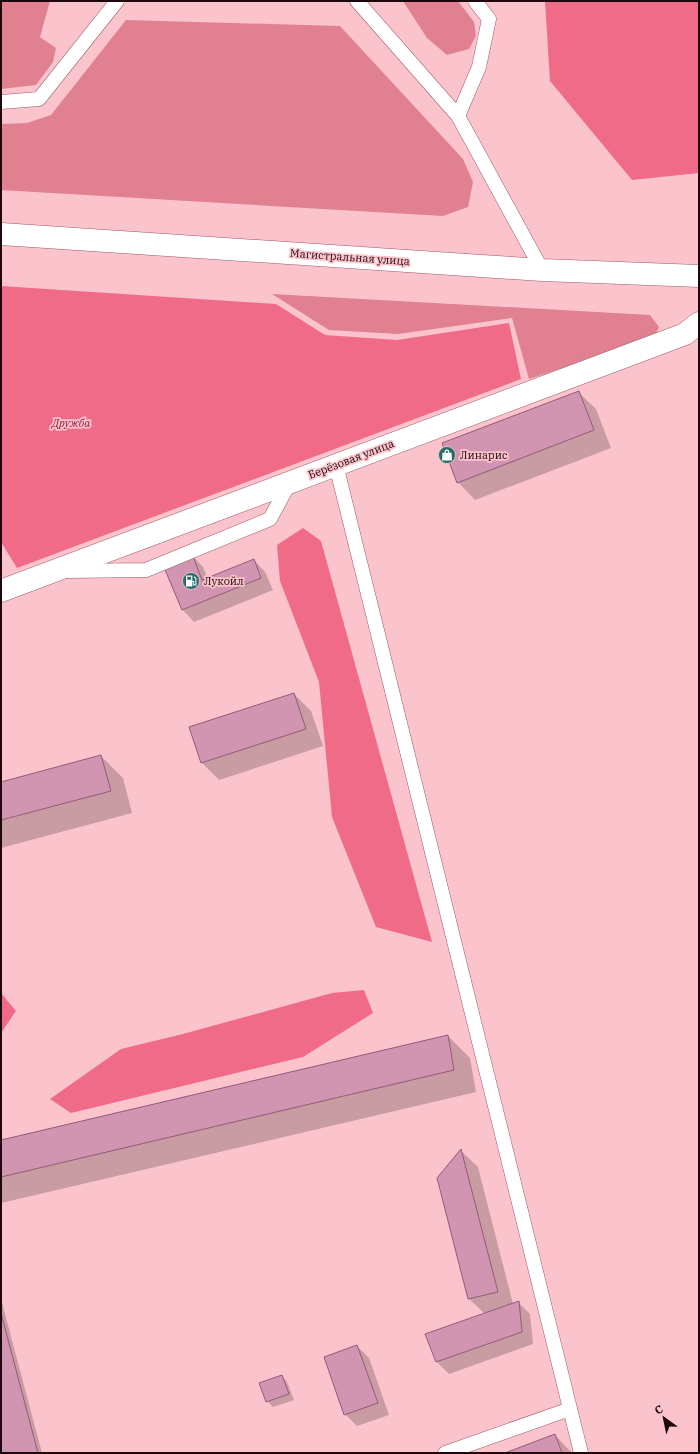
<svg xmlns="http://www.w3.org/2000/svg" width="700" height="1454" viewBox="0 0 700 1454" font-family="'IBM Plex Serif',serif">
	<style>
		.green { fill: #e08091 }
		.forest { fill: #f06b88 }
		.shadow { fill: #0003 }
		.building { fill: #d195b2; stroke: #925b77 }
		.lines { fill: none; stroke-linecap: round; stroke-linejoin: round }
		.lane-casing { stroke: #995b66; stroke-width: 15 }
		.street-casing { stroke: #995b66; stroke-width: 23 }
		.secondary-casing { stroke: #995b66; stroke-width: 23 }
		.lane { stroke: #fff; stroke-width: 14 }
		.street { stroke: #fff; stroke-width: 22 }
		.secondary { stroke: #fff; stroke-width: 22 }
		.labels { text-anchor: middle; stroke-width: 3.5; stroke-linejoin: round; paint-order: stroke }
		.street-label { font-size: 11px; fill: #1e070c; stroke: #fbc3cb }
		.park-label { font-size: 11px; font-style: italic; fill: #91173e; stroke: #fbc3cb }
		.poi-label { font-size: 11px; fill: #1e070c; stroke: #fbc3cb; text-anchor: start }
	</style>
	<rect width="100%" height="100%" fill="#fbc3cb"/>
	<!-- green -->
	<g class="green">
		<path d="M1,1H50L40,37L56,48L53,62L36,85L1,89Z"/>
		<path d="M403,1H458L474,22L476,36L469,49L447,55L427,38Z"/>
		<path d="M126,20L340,26L463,159L473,182L468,207L443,216L1,190V124L27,123L51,115Z"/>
		<path d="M272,294L650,315L659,327L654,338L529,379L512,318L398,334L329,330Z"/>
	</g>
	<!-- forest -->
	<g class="forest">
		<path d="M545,1H699V173L632,180L550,81Z"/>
		<path d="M1,286L276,304L325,335L397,340L509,323L521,379L17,568L1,542Z"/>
		<path d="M303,528L321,541L432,942L376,927L332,817L319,682L280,581L277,545Z"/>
		<path d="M364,990L373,1013L303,1057L71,1113L50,1099L121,1049L183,1034L332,993Z"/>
		<path d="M1,993L16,1011L1,1033Z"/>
	</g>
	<!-- shadow -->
	<g class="shadow">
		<path d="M578,392L596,409L611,448L475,500L458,482Z"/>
		<path d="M192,555L203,567L208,579L254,560L265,572L273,590L194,622L183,610L165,566Z"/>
		<path d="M294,694L311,711L323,746L219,780L202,763L190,728Z"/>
		<path d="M101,756L123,778L132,813L1,848V783Z"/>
		<path d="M448,1036L470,1058L476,1092L1,1203V1141Z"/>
		<path d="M461,1151L478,1167L513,1304L518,1302L530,1314L533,1344L449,1374L437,1362L427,1335L485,1314L469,1299Z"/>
		<path d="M1,1299L42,1453H1Z"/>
		<path d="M357,1346L369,1358L389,1415L357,1426L345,1414Z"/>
		<path d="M282,1376L287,1382L294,1400L273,1407L267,1401Z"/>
		<path d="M555,1435L572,1453H508Z"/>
	</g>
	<!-- building -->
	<g class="building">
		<path d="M579,391L594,430L457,483L442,443Z"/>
		<path d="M192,554L202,580L254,559L261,578L182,610L163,565Z"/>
		<path d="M294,693L306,729L201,763L189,727Z"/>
		<path d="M101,755L111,791L1,820V782Z"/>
		<path d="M448,1035L454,1070L1,1177V1140Z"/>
		<path d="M461,1149L498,1292L468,1299L437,1178Z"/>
		<path d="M519,1301L522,1332L436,1362L425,1334Z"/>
		<path d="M1,1313L38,1453H1Z"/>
		<path d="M357,1345L378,1403L344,1415L324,1357Z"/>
		<path d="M282,1375L289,1394L266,1402L259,1383Z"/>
		<path d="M555,1434L562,1453H505Z"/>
	</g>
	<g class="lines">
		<!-- lane casing -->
		<g class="lane-casing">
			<g id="lane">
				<path d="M357,1L458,116L542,270"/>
				<path d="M1,102L39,99L117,1"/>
				<path d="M458,116L479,67L489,19L475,1"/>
				<path d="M336,465L581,1453"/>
				<path d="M67,571L146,570L270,519L290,482"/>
				<path d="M445,1453L570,1409"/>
			</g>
		</g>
		<!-- street casing -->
		<g class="street-casing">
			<path id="street" d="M1,591L685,334L699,323"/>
		</g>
		<!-- secondary casing -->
		<g class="secondary-casing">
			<path id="secondary" d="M1,234L542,270L699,276"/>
		</g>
		<!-- lane -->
		<use href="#lane" class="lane"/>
		<!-- street -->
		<use href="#street" class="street"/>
		<!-- secondary -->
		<use href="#secondary" class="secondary"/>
	</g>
	<!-- icons -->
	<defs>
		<g id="shop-disc" transform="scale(0.9)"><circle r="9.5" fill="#246e69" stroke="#fbc3cb"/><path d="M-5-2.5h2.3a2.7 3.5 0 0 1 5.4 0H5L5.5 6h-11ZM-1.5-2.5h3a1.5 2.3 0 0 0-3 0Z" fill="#fff"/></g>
		<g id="fuel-disc" transform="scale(0.9)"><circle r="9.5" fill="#246e69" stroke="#fbc3cb"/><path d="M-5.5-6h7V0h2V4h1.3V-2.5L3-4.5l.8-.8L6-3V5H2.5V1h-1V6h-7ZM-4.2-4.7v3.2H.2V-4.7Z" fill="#fff"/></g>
	</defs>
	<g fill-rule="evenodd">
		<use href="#shop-disc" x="447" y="455"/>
		<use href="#fuel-disc" x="191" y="581"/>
	</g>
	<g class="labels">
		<!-- street labels -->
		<g class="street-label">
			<text transform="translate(350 257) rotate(4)" y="4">Магистральная улица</text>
			<text transform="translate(351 459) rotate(-21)" y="4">Берёзовая улица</text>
		</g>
		<!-- park labels -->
		<g class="park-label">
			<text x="71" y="427">Дружба</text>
		</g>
		<!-- poi labels -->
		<g class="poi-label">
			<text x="460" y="459">Линарис</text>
			<text x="204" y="585">Лукойл</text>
		</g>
	</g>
	<!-- border -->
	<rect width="700" height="1454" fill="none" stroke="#1e070c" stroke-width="4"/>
	<!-- north arrow -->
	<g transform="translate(664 1418) rotate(327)" stroke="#fbc3cb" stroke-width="3" paint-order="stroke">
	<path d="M0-3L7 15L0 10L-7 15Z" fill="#1e070c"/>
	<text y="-6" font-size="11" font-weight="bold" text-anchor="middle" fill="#1e070c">С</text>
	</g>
</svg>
